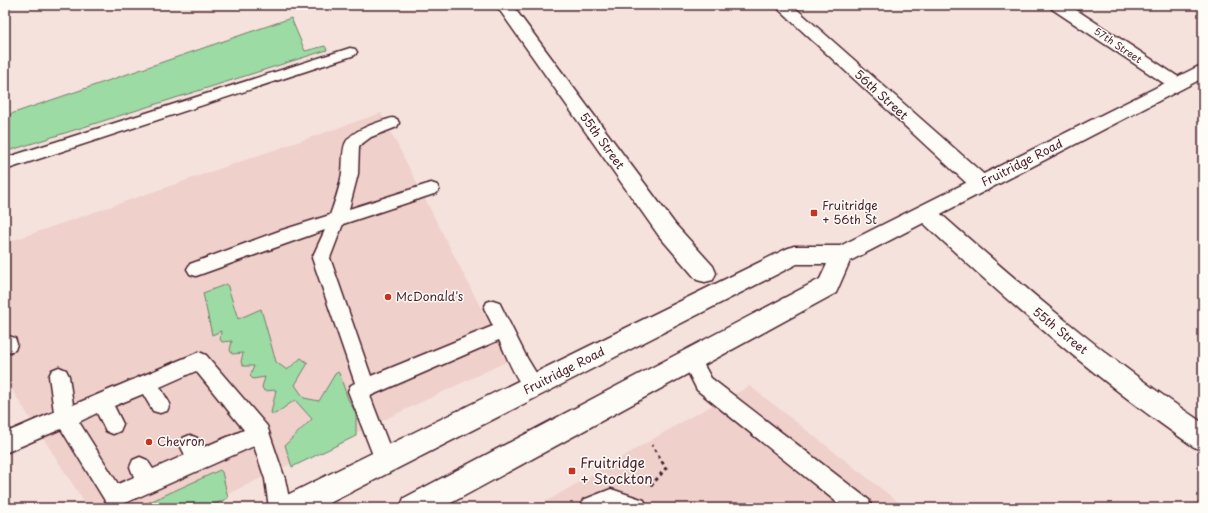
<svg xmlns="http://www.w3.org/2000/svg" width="1208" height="513" viewBox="0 0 1208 513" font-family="'Playpen Sans',sans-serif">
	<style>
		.built { fill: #efd0cb }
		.green { fill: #9cdba4; stroke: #737d68 }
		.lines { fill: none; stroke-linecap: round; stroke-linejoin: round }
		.service-casing { stroke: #4a1f2b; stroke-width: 3 }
		.minor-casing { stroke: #4a1f2b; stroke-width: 3 }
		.secondary-casing { stroke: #4a1f2b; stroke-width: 3 }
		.path { stroke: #4a1f2b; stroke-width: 3; stroke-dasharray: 3.5 3.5; stroke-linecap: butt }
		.service { fill: #fdfcf7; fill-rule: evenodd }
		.minor { fill: #fdfcf7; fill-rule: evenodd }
		.secondary { fill: #fdfcf7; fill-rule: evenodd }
		.poi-dot { fill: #c8321e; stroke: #fdfcf7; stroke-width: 1.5 }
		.labels { text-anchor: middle; stroke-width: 3; stroke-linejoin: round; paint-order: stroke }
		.far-street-label { font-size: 10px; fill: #4a1f2b; stroke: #fdfcf7 }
		.street-label { font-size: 12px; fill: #4a1f2b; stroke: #fdfcf7 }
		.poi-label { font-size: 12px; fill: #4a1f2b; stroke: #fdfcf7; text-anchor: start }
		.near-poi-label { font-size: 14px; fill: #4a1f2b; stroke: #fdfcf7; text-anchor: start }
	</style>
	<rect width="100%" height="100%" fill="#f5e2dd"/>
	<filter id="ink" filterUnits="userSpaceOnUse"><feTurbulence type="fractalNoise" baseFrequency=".025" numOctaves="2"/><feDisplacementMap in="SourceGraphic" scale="8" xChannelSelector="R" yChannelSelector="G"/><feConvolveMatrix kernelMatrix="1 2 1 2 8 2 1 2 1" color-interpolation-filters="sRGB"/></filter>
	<g filter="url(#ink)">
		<!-- built -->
		<g class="built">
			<path d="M381,113L508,361L198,508H88L5,379V243Z"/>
			<path d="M750,386L906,508H535L694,415Z"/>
		</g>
		<!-- green -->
		<g class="green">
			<path d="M291,18L305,51L325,46L327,50L5,152V116Z"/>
			<path d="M227,284L238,319L261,309L276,362L287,370L301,358L308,363L295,385L304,398L319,401L335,374L338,372L339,373L348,399L356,413V436L292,467L285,445L312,419L295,400L275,414L271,413L276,390L264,391L262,387L265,377L253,379L250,376L254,366H243L241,362L243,353L232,354L230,350L232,341L222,342L220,339L221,331L212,335L203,293Z"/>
			<path d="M220,470L222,472L228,498L207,508H133L143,505Z"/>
		</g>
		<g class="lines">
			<!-- service casing -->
			<g class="service-casing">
				<g id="service">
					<path d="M350,48L355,49L357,52L355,55L5,170V158Z"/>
					<path d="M392,118L397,119L399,123L397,127L371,137L359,146L358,174L349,209L431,183L437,185L439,189L437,193L343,224L330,258L371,376L493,326L484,308L487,302L493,300L499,302L527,358L544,386L541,392L534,395C518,389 507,356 499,340L370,396L395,461L392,468L385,471L378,468L348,391L351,385L355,383L312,258L325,230L196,276L190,274L187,269L190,264L279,231L330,215C335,201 340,187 342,173C343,165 342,148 346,142C353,129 379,122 392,118Z"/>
					<path d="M8,336L15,338L17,344L15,350L5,353V337Z"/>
					<path d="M691,351L698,354L711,378L869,500L872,508H844L697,390L682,360L684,354Z"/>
					<path d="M199,352L206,355L267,426L285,479L291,508H269L265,479L254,446L114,508L107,504L61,429L5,453V433L54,412L49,376L52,370L59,367L66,370L69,376L73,405ZM196,371L244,430L204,447L197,438L190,435L183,438L180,445L185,455L153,469L147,460L140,457L133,460L130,467L134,477L118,484L79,422L97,413L106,431L113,434L120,431L123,424L114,406L143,394L153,411L160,413L167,411L170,404L160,387Z"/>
					<path d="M611,489L644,500L647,508H580L583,500Z"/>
				</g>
			</g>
			<!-- minor casing -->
			<g class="minor-casing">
				<g id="minor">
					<path d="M496,5H512L675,224L713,266L716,273L713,280L705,282L697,280L659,236Z"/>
					<path d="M774,5H792L988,178L991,184L988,190L981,192L974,190Z"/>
					<path d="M1050,5H1069L1183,80L1186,84L1183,88L1177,90L1171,88L1052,9Z"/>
					<path d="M926,205L933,207C1020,284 1107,359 1203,423V451L1194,447C1095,379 1006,300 919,219L915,213L919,207Z"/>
				</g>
			</g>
			<!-- secondary casing -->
			<g class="secondary-casing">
				<path id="secondary" d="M1203,65V78L850,261L836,293L442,508H400L404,498L820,279L827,264H797L320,508H277L281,498L786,249L794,246H840L1197,67Z"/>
			</g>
			<!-- path -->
			<path class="path" d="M651,486L666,468L652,445"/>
			<!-- service -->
			<use href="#service" class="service"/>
			<!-- minor -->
			<use href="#minor" class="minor"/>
			<!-- secondary -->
			<use href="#secondary" class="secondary"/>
		</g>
	</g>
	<!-- markers -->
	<g class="poi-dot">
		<rect x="810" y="209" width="8" height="8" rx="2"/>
		<circle cx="388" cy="297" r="4"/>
		<circle cx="149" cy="442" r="4"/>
		<rect x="568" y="467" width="8" height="8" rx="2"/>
	</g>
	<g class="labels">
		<!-- far-street labels -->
		<g class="far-street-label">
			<text transform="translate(1118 45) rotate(34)" y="4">57th Street</text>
		</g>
		<!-- street labels -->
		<g class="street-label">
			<text transform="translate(881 95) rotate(42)" y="4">56th Street</text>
			<text transform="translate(602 141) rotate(54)" y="4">55th Street</text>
			<text transform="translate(1022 163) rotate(-27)" y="4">Fruitridge Road</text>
			<text transform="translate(1060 331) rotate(39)" y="4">55th Street</text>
			<text transform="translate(564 371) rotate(-27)" y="4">Fruitridge Road</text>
		</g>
		<!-- poi labels -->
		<g class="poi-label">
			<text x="822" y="210">Fruitridge<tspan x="822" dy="14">+ 56th St</tspan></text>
			<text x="396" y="301">McDonald's</text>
			<text x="157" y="446">Chevron</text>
		</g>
		<!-- near-poi labels -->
		<g class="near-poi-label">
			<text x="580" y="468">Fruitridge<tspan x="580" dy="16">+ Stockton</tspan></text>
		</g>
	</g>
	<!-- margin -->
	<rect width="1208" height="513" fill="none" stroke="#fdfcf7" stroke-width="20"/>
	<rect x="10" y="10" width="1188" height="493" fill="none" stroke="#4a1f2b" stroke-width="1.5" filter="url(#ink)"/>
</svg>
